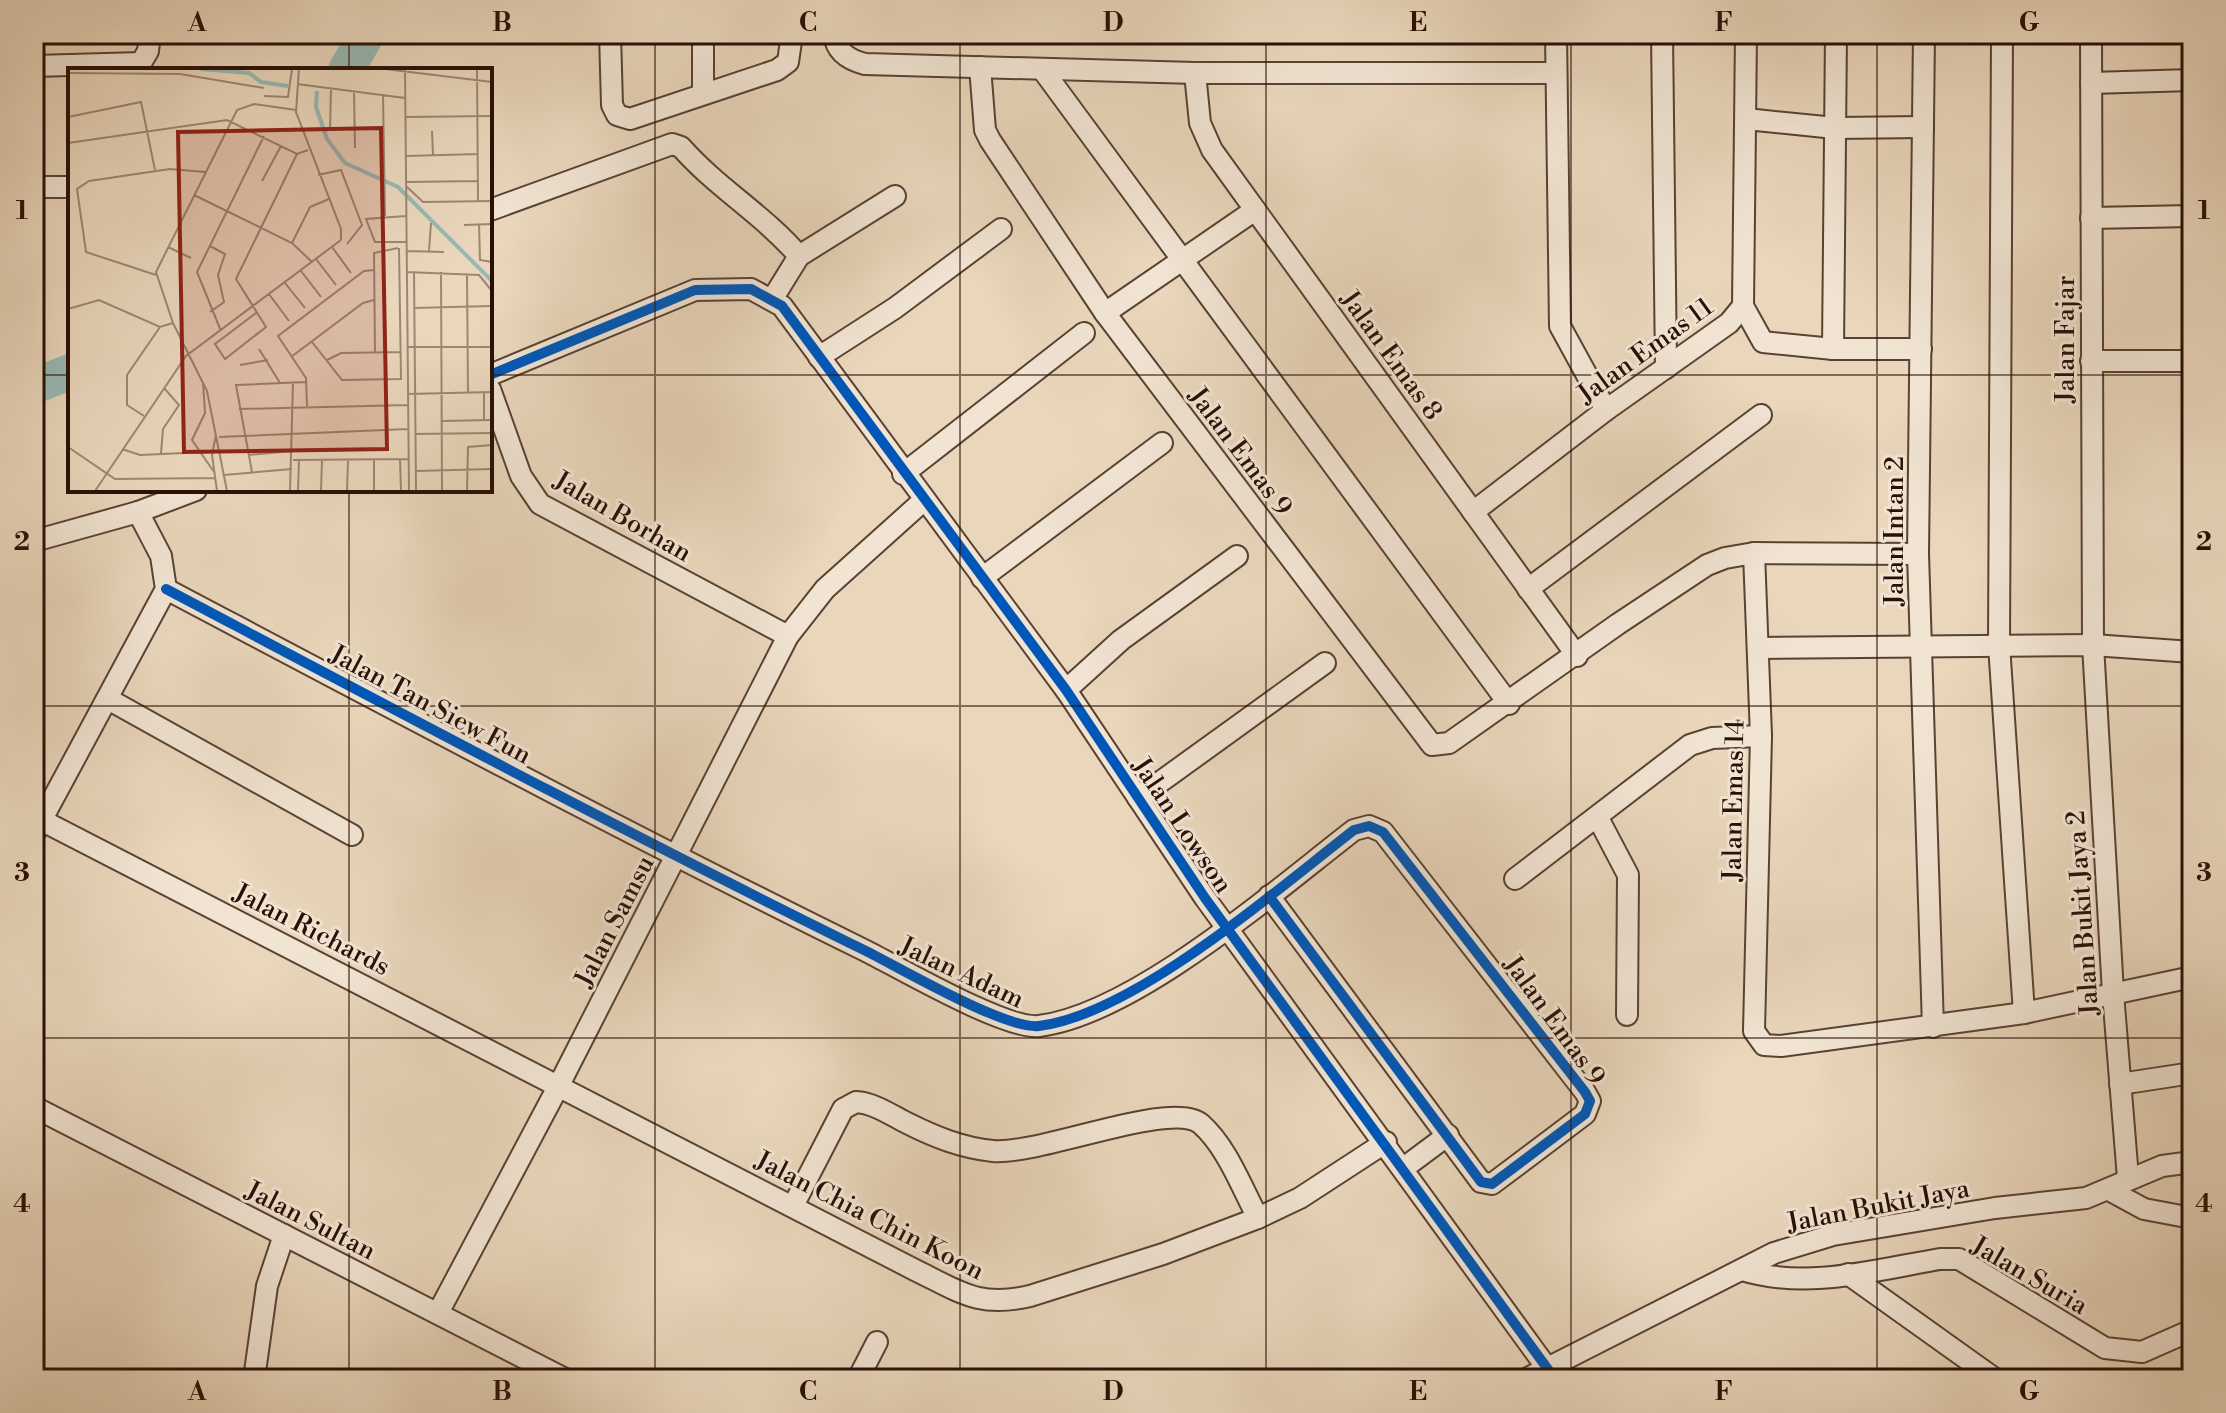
<svg xmlns="http://www.w3.org/2000/svg" width="2226" height="1413" viewBox="0 0 2226 1413" font-family="'Libre Bodoni',serif">
	<style>
		.lines { fill: none; stroke-linecap: round; stroke-linejoin: round }
		.river { stroke: #97b9b3; stroke-width: 36 }
		.minor-casing { stroke: #594233; stroke-width: 24 }
		.minor { stroke: #f1e4d3; stroke-width: 20 }
		.cycleway-casing { stroke: #f1e4d3; stroke-width: 15 }
		.cycleway { stroke: #0057b8; stroke-width: 10 }
		.grid { fill: none; stroke: #291006; stroke-width: 2; stroke-opacity: 0.55 }
		.labels { text-anchor: middle; stroke-width: 6; stroke-linejoin: round; paint-order: stroke }
		.street-label { font-size: 26px; fill: #291006; stroke: #f1e4d3 }
		.inset-river { fill: none; stroke: #97b9b3; stroke-width: 4 }
		.inset-road { fill: none; stroke: #9c8773; stroke-width: 2 }
		.view { fill: #8f2418; fill-opacity: 0.15; stroke: #8f2418; stroke-width: 4 }
		.inset-edge { fill: none; stroke: #291006; stroke-width: 4 }
		.neatline { fill: none; stroke: #291006; stroke-width: 3 }
		.grid-label { font-size: 26px; text-anchor: middle; font-weight: bold; fill: #291006 }
	</style>
	<rect width="100%" height="100%" fill="#e9d6bb"/>
	<filter id="stains"><feTurbulence type="fractalNoise" baseFrequency=".0025" numOctaves="4"/><feColorMatrix values="0 0 0 0 .2 0 0 0 0 .09 0 0 0 0 .02 0 0 0 .5 -.17"/></filter>
	<radialGradient id="worn" r=".72"><stop offset=".6" stop-color="#630" stop-opacity="0"/><stop offset="1" stop-color="#630" stop-opacity=".3"/></radialGradient>
	<g class="lines">
		<!-- river -->
		<g class="river">
			<path d="M346,70L367,34"/>
			<path d="M34,386L70,372"/>
		</g>
		<!-- minor casing -->
		<g class="minor-casing">
			<g id="minor">
				<path d="M610,34L612,105L617,115L630,119L777,70L788,62L792,34"/>
				<path d="M834,34C836,52 849,60 865,64L1195,73H1556"/>
				<path d="M1556,34L1560,326L1606,410"/>
				<path d="M1662,34L1666,368"/>
				<path d="M1924,34L1918,554L1933,1027"/>
				<path d="M2002,34L1999,645L2024,1013"/>
				<path d="M2091,34L2093,645L2113,993L2128,1178"/>
				<path d="M34,66L141,63L148,51L150,34"/>
				<path d="M980,67L985,130L990,140L1105,313L1432,745L1449,743L1618,624L1707,565L1725,558L1754,553L1918,554"/>
				<path d="M1042,69L1509,704"/>
				<path d="M1195,73L1200,123L1212,150L1577,656"/>
				<path d="M2091,83L2192,80"/>
				<path d="M703,94V34"/>
				<path d="M1746,119L1835,128L1923,127"/>
				<path d="M34,187H70"/>
				<path d="M490,210L672,144L681,147C717,188 764,215 799,256"/>
				<path d="M2091,218L2192,216"/>
				<path d="M773,298L799,256L895,196"/>
				<path d="M1743,306L1763,342L1833,349H1921"/>
				<path d="M1105,313L1255,210"/>
				<path d="M1833,349L1836,34"/>
				<path d="M819,357L895,308L1001,229"/>
				<path d="M2091,361H2192"/>
				<path d="M490,375L695,290L751,289L782,306L1066,690L1205,898L1555,1379"/>
				<path d="M490,389L521,476L540,504L788,636"/>
				<path d="M903,474L1084,333"/>
				<path d="M1473,512L1606,410L1729,323L1743,306L1746,34"/>
				<path d="M34,541L138,512L196,490"/>
				<path d="M1754,553L1761,736L1754,1031L1764,1045L1781,1046L2024,1013L2192,977"/>
				<path d="M982,578L1162,443"/>
				<path d="M166,589C399,712 630,835 866,951C900,968 1006,1030 1039,1026C1135,1014 1276,890 1354,830L1369,826L1383,832L1585,1092L1590,1101L1585,1114L1492,1184L1481,1182L1269,896"/>
				<path d="M1528,589L1761,415"/>
				<path d="M1759,648L2093,645L2192,652"/>
				<path d="M1066,690L1121,640L1237,556"/>
				<path d="M108,699L352,835"/>
				<path d="M1138,798L1325,663"/>
				<path d="M1598,818L1628,875L1627,1015"/>
				<path d="M41,820L915,1270C960,1292 979,1308 1030,1296L1163,1254L1258,1218L1300,1198L1386,1142"/>
				<path d="M34,834L166,589L161,556L138,512"/>
				<path d="M1515,879L1690,745L1712,738L1761,736"/>
				<path d="M2120,1084L2192,1073"/>
				<path d="M34,1107L565,1379"/>
				<path d="M1405,1167L1448,1135"/>
				<path d="M2109,1190L2144,1209L2192,1218"/>
				<path d="M793,1206L843,1109L856,1102C874,1103 891,1115 907,1123C935,1137 962,1148 993,1151C1041,1155 1172,1099 1201,1124C1227,1147 1242,1188 1258,1218"/>
				<path d="M1742,1270C1807,1290 1874,1270 1940,1259H1959L2105,1348L2142,1352L2192,1330"/>
				<path d="M1848,1274L1995,1379"/>
				<path d="M438,1313L559,1085L788,636L825,589L923,501"/>
				<path d="M254,1379L267,1286L284,1235"/>
				<path d="M858,1379L877,1342"/>
				<path d="M1526,1379L1774,1253L1833,1235L1995,1208L2086,1198L2162,1166L2192,1162"/>
			</g>
		</g>
		<!-- minor -->
		<use href="#minor" class="minor"/>
		<!-- cycleway casing -->
		<g class="cycleway-casing">
			<g id="cycleway">
				<path d="M490,375L695,290L751,289L782,306L1066,690L1205,898L1555,1379"/>
				<path d="M166,589C399,712 630,835 866,951C900,968 1006,1030 1039,1026C1135,1014 1276,890 1354,830L1369,826L1383,832L1585,1092L1590,1101L1585,1114L1492,1184L1481,1182L1269,896"/>
			</g>
		</g>
		<!-- cycleway -->
		<use href="#cycleway" class="cycleway"/>
	</g>
	<!-- grid -->
	<path class="grid" d="M349,34V70M655,34V1379M960,34V1379M1266,34V1379M1571,34V1379M1877,34V1379M34,375H70M490,375H2192M349,490V1379M34,706H2192M34,1038H2192"/>
	<g class="labels">
		<!-- street labels -->
		<g class="street-label">
			<text transform="translate(2065 339) rotate(-90)" y="9">Jalan Fajar</text>
			<text transform="translate(1645 350) rotate(-36)" y="9">Jalan Emas 11</text>
			<text transform="translate(1392 355) rotate(54)" y="9">Jalan Emas 8</text>
			<text transform="translate(1241 451) rotate(53)" y="9">Jalan Emas 9</text>
			<text transform="translate(623 516) rotate(30)" y="9">Jalan Borhan</text>
			<text transform="translate(1894 531) rotate(-90)" y="9">Jalan Intan 2</text>
			<text transform="translate(431 704) rotate(28)" y="9">Jalan Tan Siew Fun</text>
			<text transform="translate(1733 800) rotate(-89)" y="9">Jalan Emas 14</text>
			<text transform="translate(1183 825) rotate(56)" y="9">Jalan Lowson</text>
			<text transform="translate(2082 913) rotate(-94)" y="9">Jalan Bukit Jaya 2</text>
			<text transform="translate(614 921) rotate(-63)" y="9">Jalan Samsu</text>
			<text transform="translate(312 929) rotate(27)" y="9">Jalan Richards</text>
			<text transform="translate(962 972) rotate(25)" y="9">Jalan Adam</text>
			<text transform="translate(1555 1020) rotate(54)" y="9">Jalan Emas 9</text>
			<text transform="translate(1878 1205) rotate(-11)" y="9">Jalan Bukit Jaya</text>
			<text transform="translate(870 1215) rotate(27)" y="9">Jalan Chia Chin Koon</text>
			<text transform="translate(311 1220) rotate(27)" y="9">Jalan Sultan</text>
			<text transform="translate(2030 1275) rotate(30)" y="9">Jalan Suria</text>
		</g>
	</g>
	<!-- overview -->
	<g transform="translate(68 68)">
		<rect width="424" height="424" fill="#e9d6bb"/>
		<path class="inset-river" d="M133,1L181,5L193,14L220,18M249,23L248,39L259,71L277,95L330,119L424,213"/>
		<path class="inset-road" d="M231,1L228,44L273,161V172M317,1L424,14M337,1L341,423M409,2L410,133M0,5L112,6L196,20M229,16L337,30M286,23L287,80M315,27L317,148M196,28L220,29L224,1M0,49L73,34L87,102M338,49L424,48M262,63L263,20M364,63L365,87M0,75L159,52L229,86L240,82M338,88L410,86M250,107L273,102L294,157L279,176M194,113L213,78M338,114L410,113M338,118L355,134L424,133M126,127L224,175L244,194M411,156L412,192L424,194M396,157L424,156M338,174H307L298,151L338,148M224,175L242,139L261,131M100,179L123,190M264,179L283,205M338,183L376,184M361,183L363,155M248,191L268,217M233,203L253,229M338,204L411,207L424,223M346,204L348,423M373,204L374,423M88,207L18,184L9,121L21,113L102,101L137,104M399,207L400,324M217,215L237,240M201,226L221,253M346,240L424,238M0,241L31,232L92,259L105,255M142,244L156,234L150,207L157,186L142,178M188,245L147,276L157,291L198,259L168,211L229,86M153,263L129,204L196,68M244,274L274,312L333,311L331,180M339,279H424M191,281L212,315M307,284L306,185L330,180M223,289L295,235L306,232M259,292L273,285L333,284M172,297L200,292M135,314L137,345L124,372L146,404M416,324V352M340,326L424,324M239,338L238,310L210,268L296,203L306,202M171,341L340,337M76,348L59,337V307L92,259M374,353L424,352M347,366L424,365M148,367L144,387L149,423M151,369L340,361M0,379L47,411L147,410M54,381L72,387L116,385M93,385L95,361L111,337L96,320M180,387L225,383M306,391V423M332,391L333,423M225,392L340,391M348,403L424,401M184,404L168,317L238,314M156,407L224,401M27,423L118,288L273,172M159,423L139,323L105,255L88,204L169,42L186,36L228,42M222,423L225,315M230,423L231,392M253,423L254,392M279,423L280,392M399,423L400,379L424,377"/>
		<path class="view" d="M313,60L319,381L116,384L110,64Z"/>
		<rect width="424" height="424" class="inset-edge"/>
	</g>
	<!-- margin -->
	<rect width="2226" height="1413" fill="none" stroke="#e9d6bb" stroke-width="88"/>
	<rect x="44" y="44" width="2138" height="1325" class="neatline"/>
	<g class="grid-label">
		<text x="197" y="31">A</text>
		<text x="502" y="31">B</text>
		<text x="808" y="31">C</text>
		<text x="1113" y="31">D</text>
		<text x="1418" y="31">E</text>
		<text x="1724" y="31">F</text>
		<text x="2029" y="31">G</text>
		<text x="22" y="219">1</text>
		<text x="2204" y="219">1</text>
		<text x="22" y="550">2</text>
		<text x="2204" y="550">2</text>
		<text x="22" y="881">3</text>
		<text x="2204" y="881">3</text>
		<text x="22" y="1212">4</text>
		<text x="2204" y="1212">4</text>
		<text x="197" y="1400">A</text>
		<text x="502" y="1400">B</text>
		<text x="808" y="1400">C</text>
		<text x="1113" y="1400">D</text>
		<text x="1418" y="1400">E</text>
		<text x="1724" y="1400">F</text>
		<text x="2029" y="1400">G</text>
	</g>
	<rect width="100%" height="100%" filter="url(#stains)"/>
	<rect width="100%" height="100%" fill="url(#worn)"/>
</svg>
